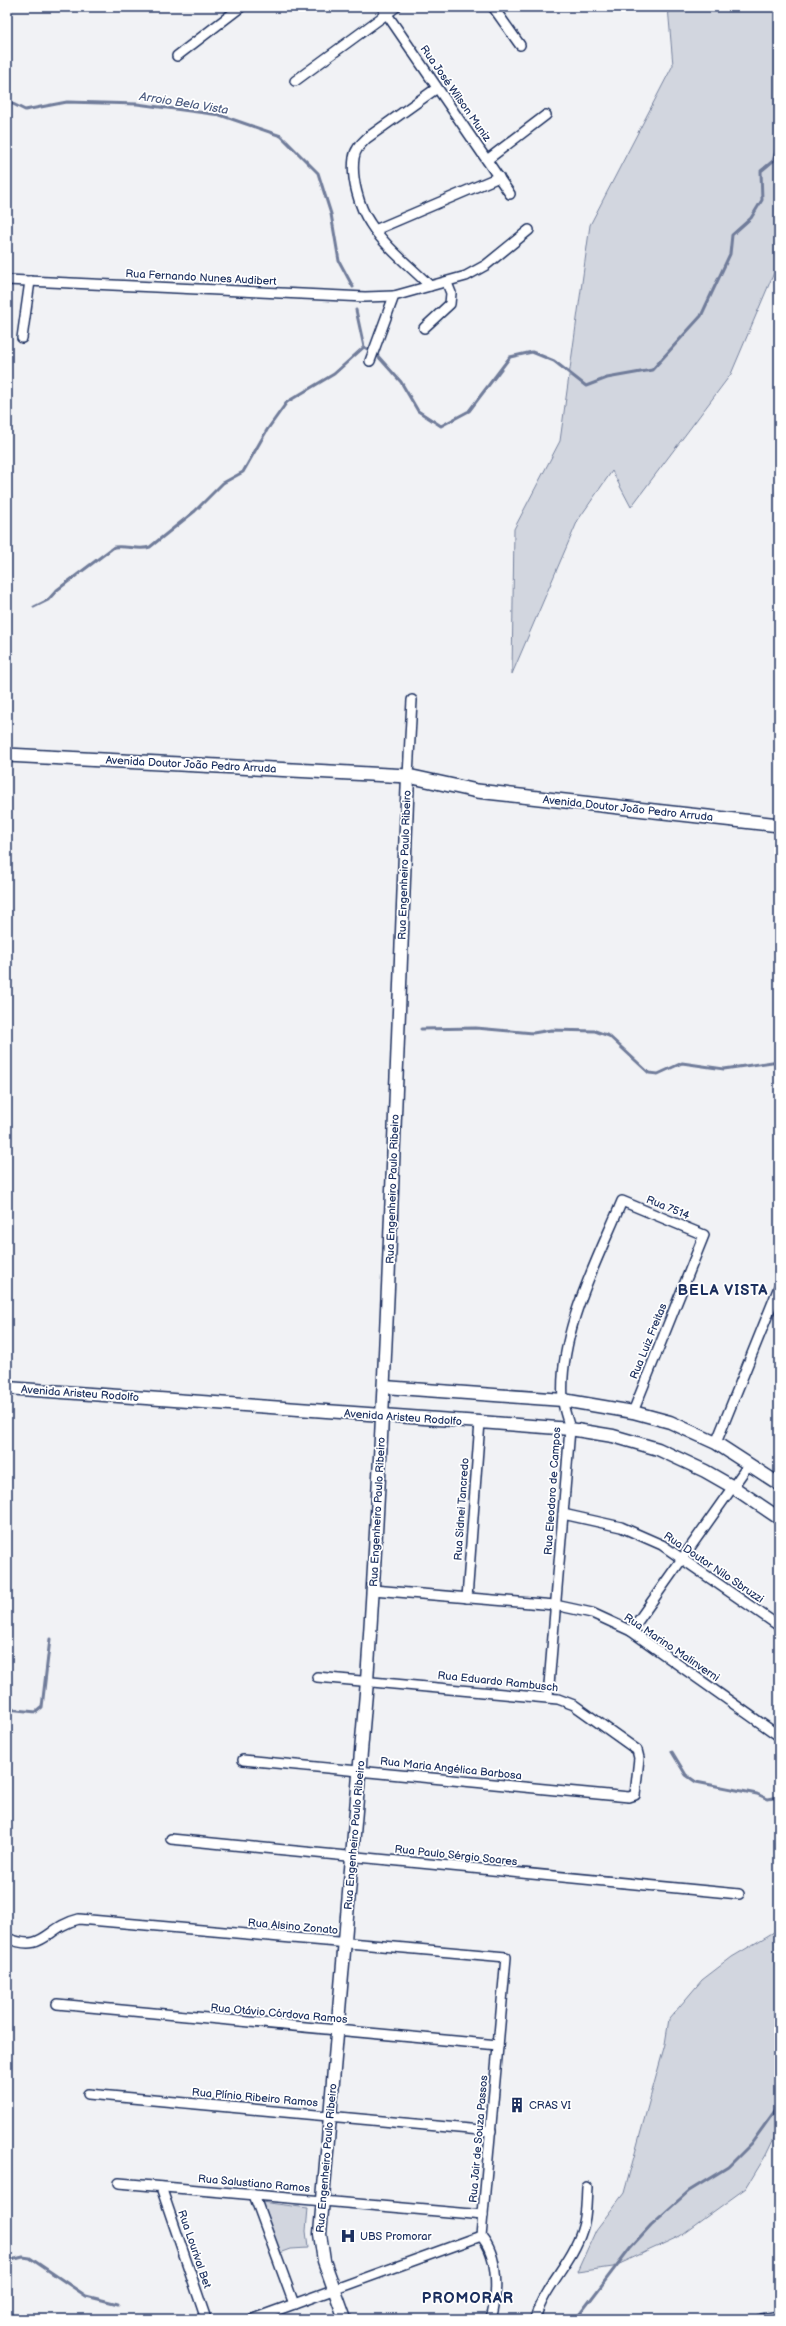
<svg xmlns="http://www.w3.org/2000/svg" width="786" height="2326" viewBox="0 0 786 2326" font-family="'Balsamiq Sans',sans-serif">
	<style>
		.green { fill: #d2d6df; stroke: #76829e }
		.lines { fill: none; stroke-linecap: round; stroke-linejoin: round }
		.stream { stroke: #707c9a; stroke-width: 3 }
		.minor-casing { stroke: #1b2f5e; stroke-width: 12 }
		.tertiary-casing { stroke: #1b2f5e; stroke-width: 15 }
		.secondary-casing { stroke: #1b2f5e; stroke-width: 16 }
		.minor { stroke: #fff; stroke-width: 9 }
		.tertiary { stroke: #fff; stroke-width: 12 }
		.secondary { stroke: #fff; stroke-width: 13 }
		.labels { text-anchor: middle; stroke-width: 3.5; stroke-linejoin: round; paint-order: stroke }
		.street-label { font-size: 11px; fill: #1b2f5e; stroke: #fff }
		.poi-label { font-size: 11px; fill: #1b2f5e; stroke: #fff; text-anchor: start }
		.water-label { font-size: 12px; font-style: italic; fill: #4c5c81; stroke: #fff }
		.district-label { font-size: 15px; font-weight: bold; letter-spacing: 1px; fill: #1b2f5e; stroke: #fff }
	</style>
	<rect width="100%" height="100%" fill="#f1f2f5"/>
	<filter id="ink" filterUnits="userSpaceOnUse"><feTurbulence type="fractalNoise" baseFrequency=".025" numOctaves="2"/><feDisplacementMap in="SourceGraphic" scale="8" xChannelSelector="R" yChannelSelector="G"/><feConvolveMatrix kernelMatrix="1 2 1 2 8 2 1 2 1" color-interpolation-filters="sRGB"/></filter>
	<g filter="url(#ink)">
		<!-- green -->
		<g class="green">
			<path d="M668,7H779V250L776,268L731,374L631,507L612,471L578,520L512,674L514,529L560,441L590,225L673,65Z"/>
			<path d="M779,1929V2128L766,2155L746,2188L680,2236L613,2267L577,2272L596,2230L624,2193L665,2044L669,2019L702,1980L732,1957Z"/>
			<path d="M261,2202L308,2208L306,2231L308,2248L291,2249L280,2253Z"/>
		</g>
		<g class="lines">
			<!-- stream -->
			<g class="stream">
				<path d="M7,101L25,110L67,102L137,104L220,115L281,136L318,173L331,214L339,261L353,287"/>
				<path d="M356,310L364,347L376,354L401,382L418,411L441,426L469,411L510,357L532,352L554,361L586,386L607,378L652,370L701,316L730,254L732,235L751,218L762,200L761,171L773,161L779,141"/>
				<path d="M34,607L48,600L57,590L114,547C126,545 140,551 150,547L195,511L223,483L243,472L267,430L287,402L334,374L364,347"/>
				<path d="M421,1029L476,1028L533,1033L551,1030L595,1031L609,1036L649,1073L658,1074L682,1063L724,1069L779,1061"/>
				<path d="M7,1709L36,1712L42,1707L50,1639"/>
				<path d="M672,1752L686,1775L696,1782L757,1794L768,1799L779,1797"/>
				<path d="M7,2261L23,2257L30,2258L86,2296L118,2304"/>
				<path d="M576,2319L630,2248L651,2225L689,2191L728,2167L751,2144L779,2105"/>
			</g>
			<!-- minor casing -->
			<g class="minor-casing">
				<g id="minor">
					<path d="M382,7L510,194"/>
					<path d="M493,7L520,45"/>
					<path d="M177,56L241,7"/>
					<path d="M295,81L396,7"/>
					<path d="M487,160L546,115"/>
					<path d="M375,230L499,177"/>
					<path d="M7,280L365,297L394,296"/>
					<path d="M430,286C410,266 385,247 370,223C359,207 351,178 354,158C355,149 361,144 367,138L437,88"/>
					<path d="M424,328L450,304L451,293L447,283"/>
					<path d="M22,338L30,281"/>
					<path d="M370,361L394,296L466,276L486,265L529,230"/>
					<path d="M408,776L412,700"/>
					<path d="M716,1443L779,1287"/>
					<path d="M563,1514L621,1527L662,1545L779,1626"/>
					<path d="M373,1590L555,1605L592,1613L631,1631L779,1736"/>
					<path d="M467,1598L480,1422"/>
					<path d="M631,1631L749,1464"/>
					<path d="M548,1697L570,1429C568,1420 563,1409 563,1400C558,1333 597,1261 622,1201L704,1235L633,1412"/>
					<path d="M243,1760L629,1797L635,1795L639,1758L637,1750L574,1705L558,1699L317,1677"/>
					<path d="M171,1839L739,1894"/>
					<path d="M7,1938C45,1954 45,1927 79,1919L506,1957L481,2236C499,2256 498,2295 491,2319"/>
					<path d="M57,2004L498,2045"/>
					<path d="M88,2094L491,2131"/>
					<path d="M119,2183L483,2215"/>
					<path d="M161,2187L206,2319"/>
					<path d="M254,2195L294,2304"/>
					<path d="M253,2319L481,2236"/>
					<path d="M535,2319C544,2286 572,2263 582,2230C587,2216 586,2202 587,2187"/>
					<path d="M762,2319L779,2316"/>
				</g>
			</g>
			<!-- tertiary casing -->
			<g class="tertiary-casing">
				<g id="tertiary">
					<path d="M384,1387L563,1400L633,1412L670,1422L716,1443L779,1484"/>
					<path d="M7,1388L480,1422L570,1429L613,1436L658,1449L705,1471L733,1487L779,1518"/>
					<path d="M345,2319L324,2261L320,2234L367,1681C387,1379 396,1078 408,776"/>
				</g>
			</g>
			<!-- secondary casing -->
			<g class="secondary-casing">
				<path id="secondary" d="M7,755L408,776L477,791L779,825"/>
			</g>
			<!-- minor -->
			<use href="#minor" class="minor"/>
			<!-- tertiary -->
			<use href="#tertiary" class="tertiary"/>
			<!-- secondary -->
			<use href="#secondary" class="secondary"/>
		</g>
	</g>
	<!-- icons -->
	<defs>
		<g id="building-bare" transform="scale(1.2)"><path d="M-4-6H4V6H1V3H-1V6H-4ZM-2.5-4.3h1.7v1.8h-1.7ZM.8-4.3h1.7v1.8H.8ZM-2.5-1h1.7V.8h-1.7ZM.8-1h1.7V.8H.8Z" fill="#1b2f5e" stroke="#fff" stroke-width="2.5" paint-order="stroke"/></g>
		<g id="hospital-bare" transform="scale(1.2)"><path d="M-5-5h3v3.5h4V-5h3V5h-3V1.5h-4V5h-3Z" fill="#1b2f5e" stroke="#fff" stroke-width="2.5" paint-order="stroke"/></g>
	</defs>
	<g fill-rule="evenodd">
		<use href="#building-bare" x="517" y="2105"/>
		<use href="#hospital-bare" x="348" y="2236"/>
	</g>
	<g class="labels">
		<!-- street labels -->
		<g class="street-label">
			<text transform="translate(456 93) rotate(55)" y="4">Rua José Wilson Muniz</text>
			<text transform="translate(201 277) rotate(3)" y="4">Rua Fernando Nunes Audibert</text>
			<text transform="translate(191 764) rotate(3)" y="4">Avenida Doutor João Pedro Arruda</text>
			<text transform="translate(628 808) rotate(6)" y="4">Avenida Doutor João Pedro Arruda</text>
			<text transform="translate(404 865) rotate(-88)" y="4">Rua Engenheiro Paulo Ribeiro</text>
			<text transform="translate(392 1189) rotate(-88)" y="4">Rua Engenheiro Paulo Ribeiro</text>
			<text transform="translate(668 1207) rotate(22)" y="4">Rua 7514</text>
			<text transform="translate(648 1341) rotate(-68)" y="4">Rua Luiz Freitas</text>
			<text transform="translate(80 1393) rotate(4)" y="4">Avenida Aristeu Rodolfo</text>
			<text transform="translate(403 1417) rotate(4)" y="4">Avenida Aristeu Rodolfo</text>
			<text transform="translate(552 1491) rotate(-86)" y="4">Rua Eleodoro de Campos</text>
			<text transform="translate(461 1509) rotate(-86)" y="4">Rua Sidnei Tancredo</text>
			<text transform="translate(377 1512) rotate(-87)" y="4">Rua Engenheiro Paulo Ribeiro</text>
			<text transform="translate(714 1567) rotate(34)" y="4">Rua Doutor Nilo Sbruzzi</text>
			<text transform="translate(672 1647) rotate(34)" y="4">Rua Marino Malinverni</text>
			<text transform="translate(498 1681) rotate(6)" y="4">Rua Eduardo Rambusch</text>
			<text transform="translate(451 1768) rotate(6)" y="4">Rua Maria Angélica Barbosa</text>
			<text transform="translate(354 1835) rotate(-85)" y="4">Rua Engenheiro Paulo Ribeiro</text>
			<text transform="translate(456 1855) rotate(6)" y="4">Rua Paulo Sérgio Soares</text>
			<text transform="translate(293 1926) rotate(5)" y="4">Rua Alsino Zonato</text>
			<text transform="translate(279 2013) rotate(5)" y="4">Rua Otávio Córdova Ramos</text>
			<text transform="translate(255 2097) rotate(5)" y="4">Rua Plínio Ribeiro Ramos</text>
			<text transform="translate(478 2139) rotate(-85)" y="4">Rua Jair de Souza Passos</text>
			<text transform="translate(326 2158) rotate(-85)" y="4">Rua Engenheiro Paulo Ribeiro</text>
			<text transform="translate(254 2183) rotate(5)" y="4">Rua Salustiano Ramos</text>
			<text transform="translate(195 2249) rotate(71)" y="4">Rua Lourival Bet</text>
		</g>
		<!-- poi labels -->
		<g class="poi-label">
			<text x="529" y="2109">CRAS VI</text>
			<text x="360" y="2240">UBS Promorar</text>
		</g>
		<!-- water labels -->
		<g class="water-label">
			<text transform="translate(184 103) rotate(9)" y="4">Arroio Bela Vista</text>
		</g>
		<!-- district labels -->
		<g class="district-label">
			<text x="723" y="1295">BELA VISTA</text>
			<text x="468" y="2303">PROMORAR</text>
		</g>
	</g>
	<!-- margin -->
	<rect width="786" height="2326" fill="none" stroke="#fff" stroke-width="24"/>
	<rect x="12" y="12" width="762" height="2302" fill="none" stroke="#1b2f5e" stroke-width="1.5" filter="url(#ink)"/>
</svg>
